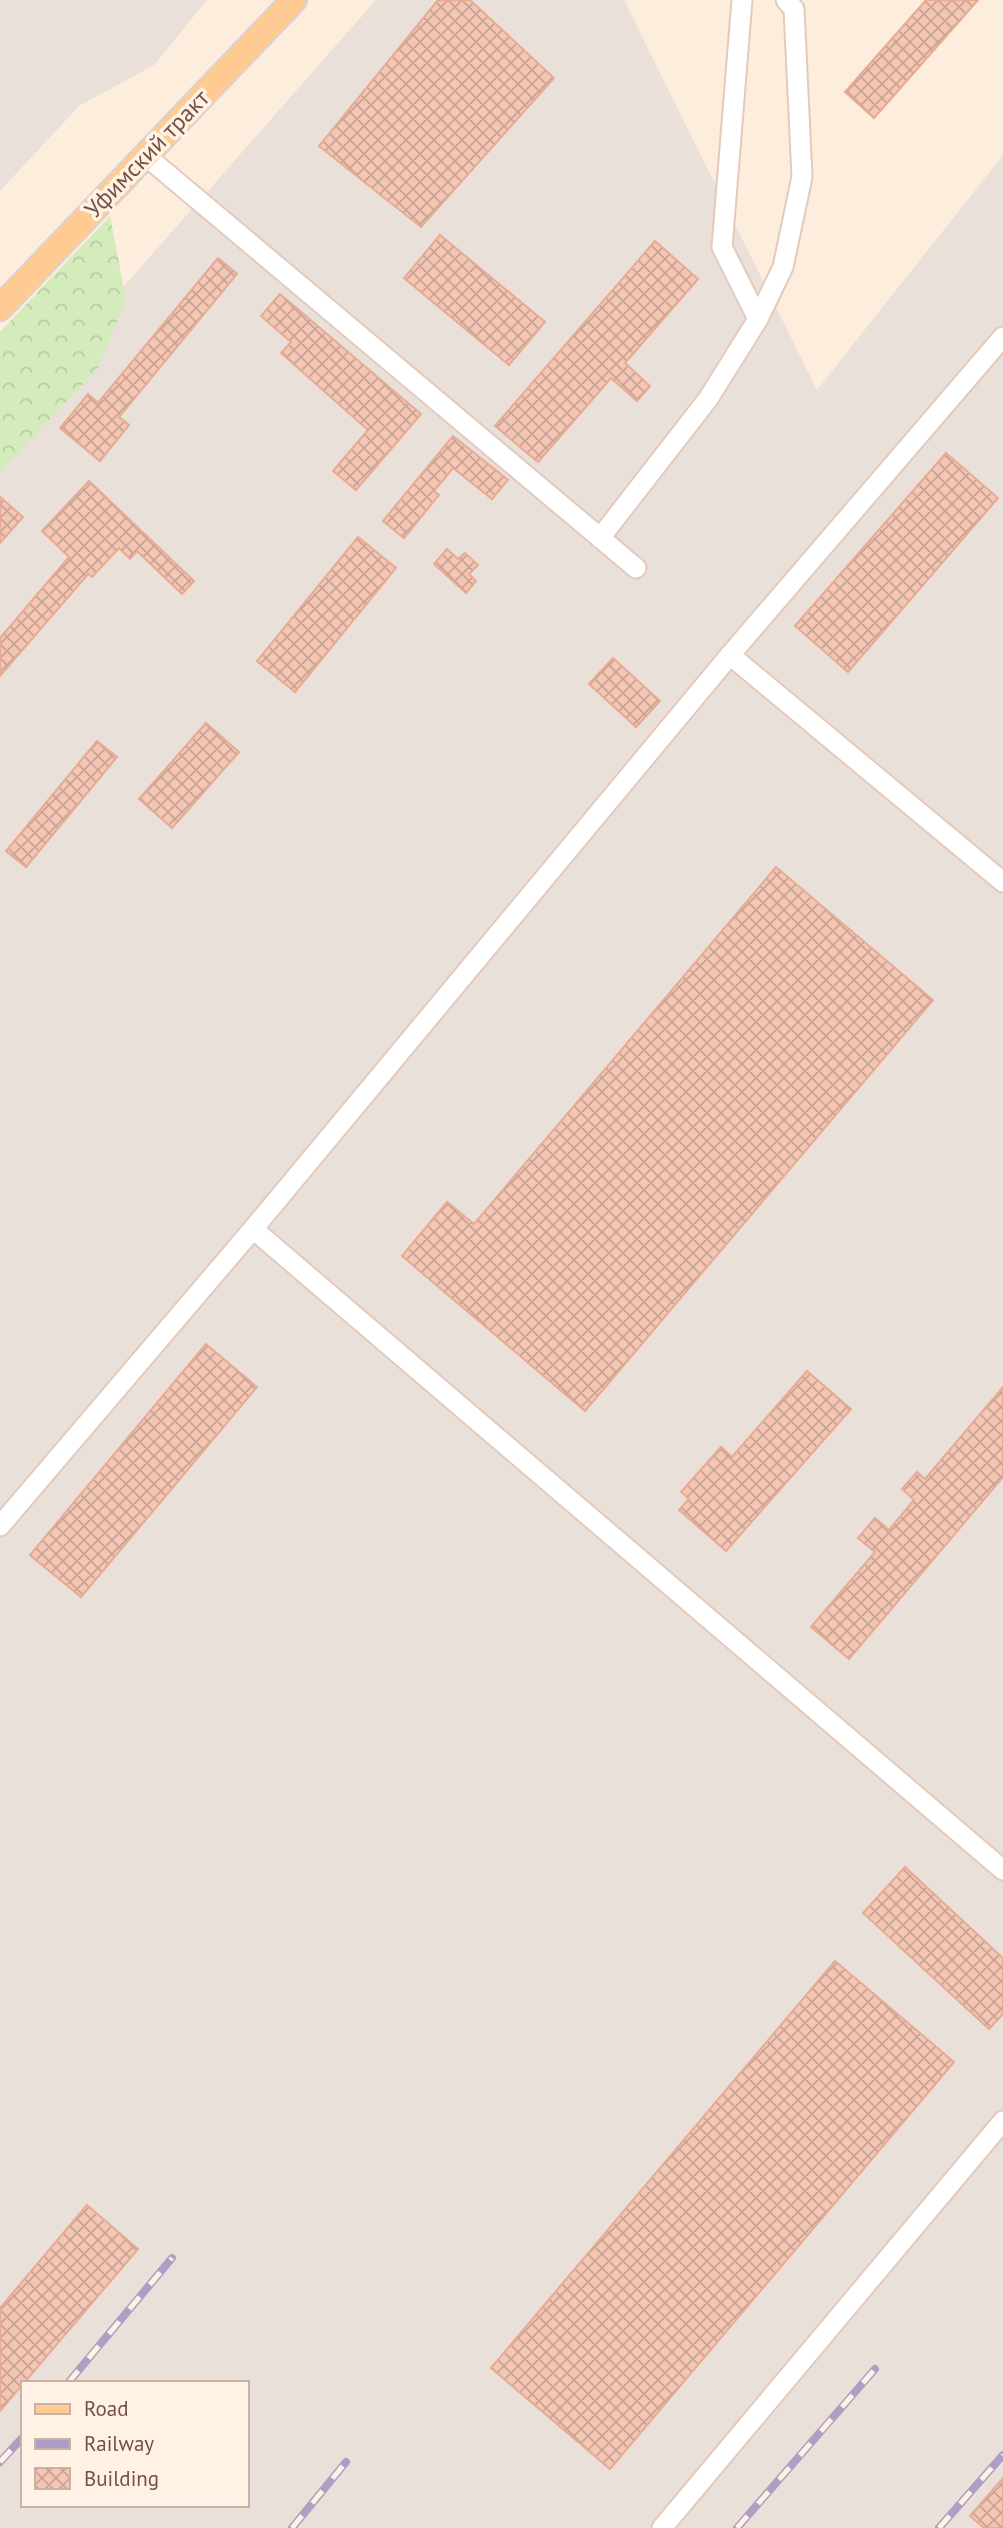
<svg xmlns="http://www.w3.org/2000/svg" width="1003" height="2528" viewBox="0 0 1003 2528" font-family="'PT Sans',sans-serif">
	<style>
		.industrial { fill: #eae0da; fill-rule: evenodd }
		.forest { fill: url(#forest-crowns) }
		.building { fill: url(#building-cross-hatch); stroke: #e7aa93; stroke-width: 2 }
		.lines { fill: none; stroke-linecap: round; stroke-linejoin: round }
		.minor-casing { stroke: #e3cabc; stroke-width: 23 }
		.major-casing { stroke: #dbd2cf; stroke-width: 28 }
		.minor { stroke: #fff; stroke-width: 19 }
		.major { stroke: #ffcb92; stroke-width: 24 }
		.rail-casing { stroke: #ae9dc5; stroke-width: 8 }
		.rail { stroke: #fff2e4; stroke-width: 5; stroke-dasharray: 16; stroke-linecap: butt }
		.labels { text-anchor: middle; stroke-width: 7; stroke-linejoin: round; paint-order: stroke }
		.street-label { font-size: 24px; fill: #735145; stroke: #fff2e4 }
	</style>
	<defs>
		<pattern id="forest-crowns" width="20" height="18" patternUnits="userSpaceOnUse" patternTransform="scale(1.75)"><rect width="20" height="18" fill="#d4ebbc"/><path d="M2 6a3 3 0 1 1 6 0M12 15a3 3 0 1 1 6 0" fill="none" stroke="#b9cba3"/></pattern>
		<pattern id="building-cross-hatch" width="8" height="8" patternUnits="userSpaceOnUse" patternTransform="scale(1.75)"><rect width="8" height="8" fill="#f4c6b4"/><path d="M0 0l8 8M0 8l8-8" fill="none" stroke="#caa394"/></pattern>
	</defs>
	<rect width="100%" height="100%" fill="#fdeddd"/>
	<!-- industrial -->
	<g class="industrial">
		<path d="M0,0H207L154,65L79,106L0,191Z"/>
		<path d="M376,0H624L817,390L1003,155V2528H0V427ZM23,2383H247V2505H23Z"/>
	</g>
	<!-- forest -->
	<path class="forest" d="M110,216L126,300L98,368L0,472V332Z"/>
	<!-- building -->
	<g class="building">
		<path d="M438,0H470L554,78L421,227L319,146Z"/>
		<path d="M926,0H978L874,118L845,92Z"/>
		<path d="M440,235L545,322L509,365L404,278Z"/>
		<path d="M655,241L698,279L625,363L650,386L637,401L611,378L538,462L495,426Z"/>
		<path d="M218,258L237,274L119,417L129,425L100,461L60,428L88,394L98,403Z"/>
		<path d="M280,294L421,414L356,490L333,471L368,430L281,353L291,342L261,316Z"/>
		<path d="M453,436L508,480L492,499L453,468L434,491L439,495L404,538L383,521Z"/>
		<path d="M946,453L998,498L848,672L795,626Z"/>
		<path d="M89,481L194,581L182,594L137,551L130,559L119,548L92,577L88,574L0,676V638L69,557L42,531Z"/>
		<path d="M0,497L23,517L0,543Z"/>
		<path d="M358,537L396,568L295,692L257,661Z"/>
		<path d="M447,549L458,559L465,553L478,565L469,574L476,581L466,593L434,564Z"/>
		<path d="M613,658L660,701L636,727L589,684Z"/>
		<path d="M206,723L239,752L172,828L139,799Z"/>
		<path d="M97,741L117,757L26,867L6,851Z"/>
		<path d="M776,867L933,1000L585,1411L402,1256L447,1202L474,1224Z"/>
		<path d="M206,1344L257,1387L81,1597L30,1555Z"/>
		<path d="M807,1371L851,1409L726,1551L679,1510L689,1499L681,1492L721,1447L732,1457Z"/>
		<path d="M1003,1387V1477L849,1659L811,1627L875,1552L858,1538L875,1518L889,1530L914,1500L902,1489L917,1472L925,1479Z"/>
		<path d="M905,1867L1003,1958V2014L989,2029L863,1913Z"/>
		<path d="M835,1961L954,2062L610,2469L491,2368Z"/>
		<path d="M87,2205L138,2249L0,2411V2308Z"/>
		<path d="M1003,2478V2528H984L970,2516Z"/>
	</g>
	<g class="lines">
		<!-- minor casing -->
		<g class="minor-casing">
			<g id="minor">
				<path d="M742,0L722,247L758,319L783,267L802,177L794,9L786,0"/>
				<path d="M146,156L636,568"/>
				<path d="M600,538L708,399L758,319"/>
				<path d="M730,655L1003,882"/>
				<path d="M253,1229L1003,1870"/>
				<path d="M0,1526L253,1229L730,655L1003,337"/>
				<path d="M662,2528L1003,2121"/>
			</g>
		</g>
		<!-- major casing -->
		<g class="major-casing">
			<path id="major" d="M0,308L294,0"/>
		</g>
		<!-- minor -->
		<use href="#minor" class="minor"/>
		<!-- major -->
		<use href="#major" class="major"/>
		<!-- rail casing -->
		<g class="rail-casing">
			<g id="rail">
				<path d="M68,2383L172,2258"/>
				<path d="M0,2462L23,2437"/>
				<path d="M292,2528L346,2462"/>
				<path d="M737,2528L875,2369"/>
				<path d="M939,2528L1003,2455"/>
			</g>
		</g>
		<!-- rail -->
		<use href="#rail" class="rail"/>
	</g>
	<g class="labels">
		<!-- street labels -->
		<g class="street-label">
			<text transform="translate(147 154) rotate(-46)" y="8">Уфимский тракт</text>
		</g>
	</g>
	<!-- legend -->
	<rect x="21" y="2381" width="228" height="126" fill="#fff2e4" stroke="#c7b2a4" stroke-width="2"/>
	<rect x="35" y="2404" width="35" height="10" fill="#ffcb92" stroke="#c7b2a4" stroke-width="2"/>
	<text x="84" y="2416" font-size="21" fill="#735145">Road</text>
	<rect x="35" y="2439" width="35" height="10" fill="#ae9dc5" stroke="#c7b2a4" stroke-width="2"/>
	<text x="84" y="2451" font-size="21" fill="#735145">Railway</text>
	<rect x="35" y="2468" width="35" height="21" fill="url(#building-cross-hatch)" stroke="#c7b2a4" stroke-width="2"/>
	<text x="84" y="2486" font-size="21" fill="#735145">Building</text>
</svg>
